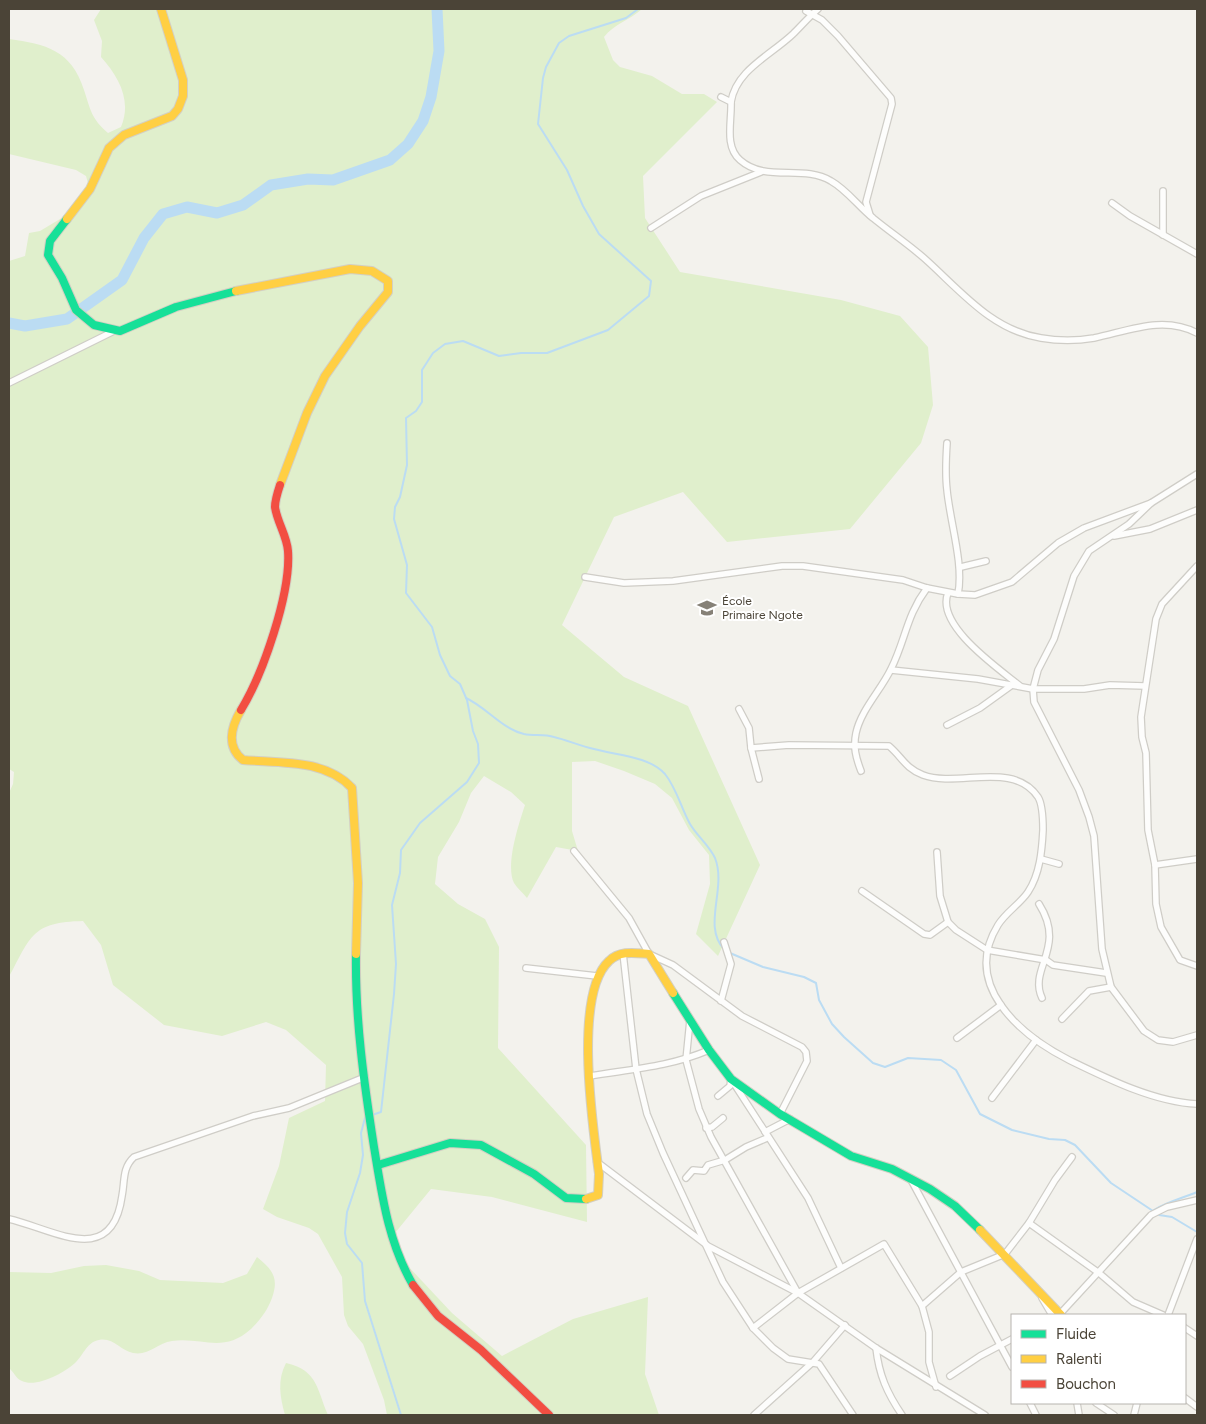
<svg xmlns="http://www.w3.org/2000/svg" width="1206" height="1424" viewBox="0 0 1206 1424" font-family="Figtree,sans-serif">
	<style>
		.green { fill: #e0efcc }
		.lines { fill: none; stroke-linecap: round; stroke-linejoin: round }
		.stream { stroke: #bbdcf3; stroke-width: 2 }
		.river { stroke: #bbdcf3; stroke-width: 11 }
		.street-casing { stroke: #cfcdc7; stroke-width: 8 }
		.fast-casing { stroke: #d3cfc3; stroke-width: 10 }
		.slow-casing { stroke: #d3cfc3; stroke-width: 10 }
		.jam-casing { stroke: #d3cfc3; stroke-width: 10 }
		.street { stroke: #fdfdfc; stroke-width: 5.5 }
		.fast { stroke: #16e098; stroke-width: 8 }
		.slow { stroke: #ffcf43; stroke-width: 8 }
		.jam { stroke: #f24e42; stroke-width: 8 }
		.labels { text-anchor: middle; stroke-width: 4; stroke-linejoin: round; paint-order: stroke }
		.poi-label { font-size: 12px; fill: #4b4437; stroke: #fff; text-anchor: start }
	</style>
	<rect width="100%" height="100%" fill="#f3f2ed"/>
	<!-- green -->
	<g class="green">
		<path d="M101,9H642C630,20 614,24 604,37L613,60L620,67L652,76L682,94H704L717,102L643,176L645,218L680,272L841,300L900,316L928,347L933,405L921,443L850,529L727,542L683,492L614,517L562,625L624,677L688,706L760,865L718,956L696,934L710,884L709,855L689,830L672,798L655,784L624,771L595,761L572,762V831L578,851L556,847L527,898C523,893 517,888 514,883C505,865 519,823 525,805L511,792L484,776L471,793L459,822L438,857L435,884L458,904L485,919L499,947L498,1048L586,1145L587,1222L492,1197L431,1189L395,1233L407,1265L452,1313L502,1356L573,1319L648,1297L645,1374L659,1415H387L384,1400L363,1344L348,1326L344,1315L342,1277L318,1234L309,1228L277,1217L263,1209L279,1166L289,1118L325,1101L326,1065L286,1030L266,1022L222,1036L164,1025L113,985L101,945L83,921C32,922 31,936 9,977V793L13,784L14,772L9,769V261L25,256L29,233L40,231L80,207L89,187L86,176L76,170L9,154V39C46,44 71,50 84,90C91,111 91,118 108,133L121,127C132,101 119,77 101,57L102,41L94,20Z"/>
		<path d="M257,1257C273,1270 279,1278 272,1298C267,1311 261,1319 251,1329C223,1354 203,1337 172,1341C157,1343 149,1356 133,1353C121,1351 113,1337 99,1340C87,1342 84,1354 76,1362C65,1373 36,1388 22,1381C16,1379 14,1372 9,1368V1272L51,1273L84,1266L106,1265L139,1271L160,1280L223,1283L247,1274Z"/>
		<path d="M286,1363C318,1370 317,1390 328,1415H285C280,1397 277,1380 286,1363Z"/>
	</g>
	<g class="lines">
		<!-- stream -->
		<g class="stream">
			<path d="M466,698C486,707 502,729 524,734C534,736 544,734 554,737C567,740 580,746 594,749C615,755 649,756 665,774C677,789 681,808 690,824C697,836 709,845 715,858C727,888 702,926 724,949"/>
			<path d="M730,953L763,967L804,977L816,983L819,1000L832,1024L844,1037L873,1063L885,1067L908,1058L941,1060L956,1070L980,1114L1012,1130L1049,1139L1065,1140L1075,1145L1111,1183L1159,1215L1172,1217L1197,1232"/>
			<path d="M372,1115L381,1112L394,994L396,964L392,905L400,873L401,850L420,823L467,782L479,763L478,744L473,731L467,700L460,684L450,676L440,655L432,627L406,593L407,565L394,519L395,507L400,497L407,465L406,418L416,411L422,402V370L433,353L445,344L463,341L499,356L521,353H547L608,330L649,296L651,281L599,234L583,206L567,170L538,124L543,78L546,67L559,43L569,36L626,18L638,9"/>
			<path d="M368,1117L365,1118L361,1133L363,1155L360,1173L347,1212L345,1233L347,1244L362,1263L365,1301L401,1415"/>
			<path d="M1154,1210C1167,1202 1183,1198 1197,1192"/>
		</g>
		<!-- river -->
		<path class="river" d="M9,323L25,326L67,319L122,280L144,238L163,214L187,207L217,213L243,205L271,185L308,179L333,180L390,160L408,144L423,121L431,97L439,51L437,9"/>
		<!-- street casing -->
		<g class="street-casing">
			<g id="street">
				<path d="M806,11L822,20L838,36L891,98L892,104L866,202L870,215"/>
				<path d="M721,97L731,102C732,121 724,146 740,160C766,183 803,164 831,181C847,190 859,207 873,218C890,232 908,244 924,258C960,290 991,330 1041,338C1058,341 1077,341 1094,338C1128,331 1163,315 1197,333"/>
				<path d="M731,102C736,70 771,55 793,34C801,26 809,17 818,9"/>
				<path d="M1163,191V235"/>
				<path d="M1112,203L1130,216L1197,254"/>
				<path d="M651,228L701,196L761,172"/>
				<path d="M9,383L114,331"/>
				<path d="M947,443C946,458 945,474 947,490C950,522 964,564 958,594"/>
				<path d="M1151,503L1129,524L1089,551L1074,576L1054,639L1038,670L1033,689L1034,702L1079,790L1089,817L1094,836L1102,949L1111,987L1144,1031L1158,1040L1173,1042L1197,1035"/>
				<path d="M1114,536L1150,529L1197,510"/>
				<path d="M1197,566L1162,604L1156,619L1141,717L1142,737L1146,753L1148,830L1155,865L1156,904L1161,927L1180,960L1197,966"/>
				<path d="M961,567L986,561"/>
				<path d="M585,577L624,583L673,581L782,566H803L903,580L927,588L958,594L975,595L1012,582L1058,543L1084,528L1151,503L1197,474"/>
				<path d="M948,593C935,625 998,668 1020,686"/>
				<path d="M891,670L978,679L1033,689H1084L1110,685L1145,686"/>
				<path d="M739,709L749,728L751,748L759,779"/>
				<path d="M947,725L980,708L1012,685"/>
				<path d="M751,748L789,745L889,746C902,757 905,768 923,775C958,788 1013,760 1038,797C1043,805 1043,820 1043,830C1042,850 1040,874 1028,892C1020,904 1006,912 998,925C961,985 1020,1035 1069,1060C1108,1079 1154,1102 1197,1104"/>
				<path d="M861,771C856,758 853,747 856,733C861,710 881,690 891,669C906,639 906,616 927,588"/>
				<path d="M574,851L629,918L649,954L673,965L742,1016L802,1047L806,1052L807,1061L780,1114"/>
				<path d="M937,852L940,896L948,922L956,930L987,950L1046,960L1053,965L1106,973"/>
				<path d="M1041,859L1059,864"/>
				<path d="M1155,865L1197,859"/>
				<path d="M862,891L924,934L930,935L948,922"/>
				<path d="M1039,904C1067,948 1028,968 1042,998"/>
				<path d="M623,953L636,1069L647,1114L663,1153L723,1282L753,1328L773,1348L788,1359L819,1364L853,1415"/>
				<path d="M526,968L597,976"/>
				<path d="M721,1001L731,964L724,942"/>
				<path d="M1062,1019L1089,991L1111,987"/>
				<path d="M690,1020L686,1060L699,1109L711,1137L798,1293"/>
				<path d="M957,1038L1001,1005"/>
				<path d="M590,1076C632,1069 669,1067 709,1050"/>
				<path d="M718,1096L730,1086L731,1079L808,1198L841,1268"/>
				<path d="M992,1098L1036,1040"/>
				<path d="M706,1128L712,1127L723,1118"/>
				<path d="M765,1132L790,1119"/>
				<path d="M597,1162L708,1246L798,1293L876,1348L985,1415"/>
				<path d="M686,1178L693,1170L704,1171L708,1165L725,1160L746,1147L767,1138"/>
				<path d="M910,1178L1012,1367"/>
				<path d="M9,1219C53,1229 112,1269 122,1196C125,1181 122,1168 134,1157L253,1116L289,1108L365,1077"/>
				<path d="M1029,1223L1099,1273L1133,1302L1163,1315"/>
				<path d="M1042,1298L1052,1315"/>
				<path d="M922,1306L961,1272L1005,1254L1029,1223L1055,1180L1072,1157"/>
				<path d="M1059,1315L1151,1215L1167,1207L1197,1200"/>
				<path d="M1168,1315L1197,1239"/>
				<path d="M753,1328L798,1293L884,1244L922,1306L929,1332V1362L936,1387"/>
				<path d="M1185,1328L1197,1336"/>
				<path d="M876,1348C879,1375 887,1393 902,1415"/>
				<path d="M950,1376L980,1356L1012,1339"/>
				<path d="M1185,1398L1197,1407"/>
				<path d="M1030,1403L1036,1415"/>
				<path d="M1077,1403L1079,1415"/>
				<path d="M1096,1403L1114,1415"/>
				<path d="M754,1415L813,1362L845,1325"/>
				<path d="M1134,1415L1137,1403"/>
			</g>
		</g>
		<!-- fast casing -->
		<g class="fast-casing">
			<g id="fast">
				<path d="M67,219L50,241L48,255L62,278L76,310L94,325L120,331L176,307L236,291"/>
				<path d="M356,954C355,1019 364,1083 374,1147C382,1195 388,1242 413,1285"/>
				<path d="M673,993L709,1050L731,1079L780,1114L851,1156L892,1169L930,1189L955,1206L980,1230"/>
				<path d="M378,1165L450,1143L481,1145L534,1174L566,1198L586,1199"/>
			</g>
		</g>
		<!-- slow casing -->
		<g class="slow-casing">
			<g id="slow">
				<path d="M67,219L90,189L109,148L124,135L172,116L178,109L183,96V80L161,9"/>
				<path d="M236,291L350,269L372,271L388,281V292L360,326L325,376L307,413L280,485"/>
				<path d="M241,710C231,727 226,747 243,760C280,763 325,759 352,788L358,883L356,954"/>
				<path d="M586,1199L598,1195L599,1174C593,1127 573,994 609,961C620,950 635,953 649,954L673,993"/>
				<path d="M980,1230L1061,1315"/>
			</g>
		</g>
		<!-- jam casing -->
		<g class="jam-casing">
			<g id="jam">
				<path d="M241,710C263,674 291,593 288,551C287,536 277,522 275,507C275,500 278,491 280,485"/>
				<path d="M413,1285L438,1316L481,1350L549,1415"/>
			</g>
		</g>
		<!-- street -->
		<use href="#street" class="street"/>
		<!-- fast -->
		<use href="#fast" class="fast"/>
		<!-- slow -->
		<use href="#slow" class="slow"/>
		<!-- jam -->
		<use href="#jam" class="jam"/>
	</g>
	<!-- icons -->
	<defs>
		<g id="school-bare" transform="scale(1.5)"><path d="M0-5L7-2L0 1L-7-2ZM-4 1L0 2.5L4 1V4Q0 6-4 4Z" fill="#868177" stroke="#fff" stroke-width="2.5" paint-order="stroke"/></g>
	</defs>
	<g fill-rule="evenodd">
		<use href="#school-bare" x="707" y="608"/>
	</g>
	<g class="labels">
		<!-- poi labels -->
		<g class="poi-label">
			<text x="722" y="605">École<tspan x="722" dy="14">Primaire Ngote</tspan></text>
		</g>
	</g>
	<!-- border -->
	<rect width="1206" height="1424" fill="none" stroke="#4b4437" stroke-width="20"/>
	<!-- legend -->
	<rect x="1011" y="1314" width="175" height="90" fill="#ffffff" stroke="#b7b4af"/>
	<rect x="1021" y="1330" width="25" height="8" fill="#16e098" stroke="#b7b4af"/>
	<text x="1056" y="1339" font-size="15" fill="#4b4437">Fluide</text>
	<rect x="1021" y="1355" width="25" height="8" fill="#ffcf43" stroke="#b7b4af"/>
	<text x="1056" y="1364" font-size="15" fill="#4b4437">Ralenti</text>
	<rect x="1021" y="1380" width="25" height="8" fill="#f24e42" stroke="#b7b4af"/>
	<text x="1056" y="1389" font-size="15" fill="#4b4437">Bouchon</text>
</svg>
